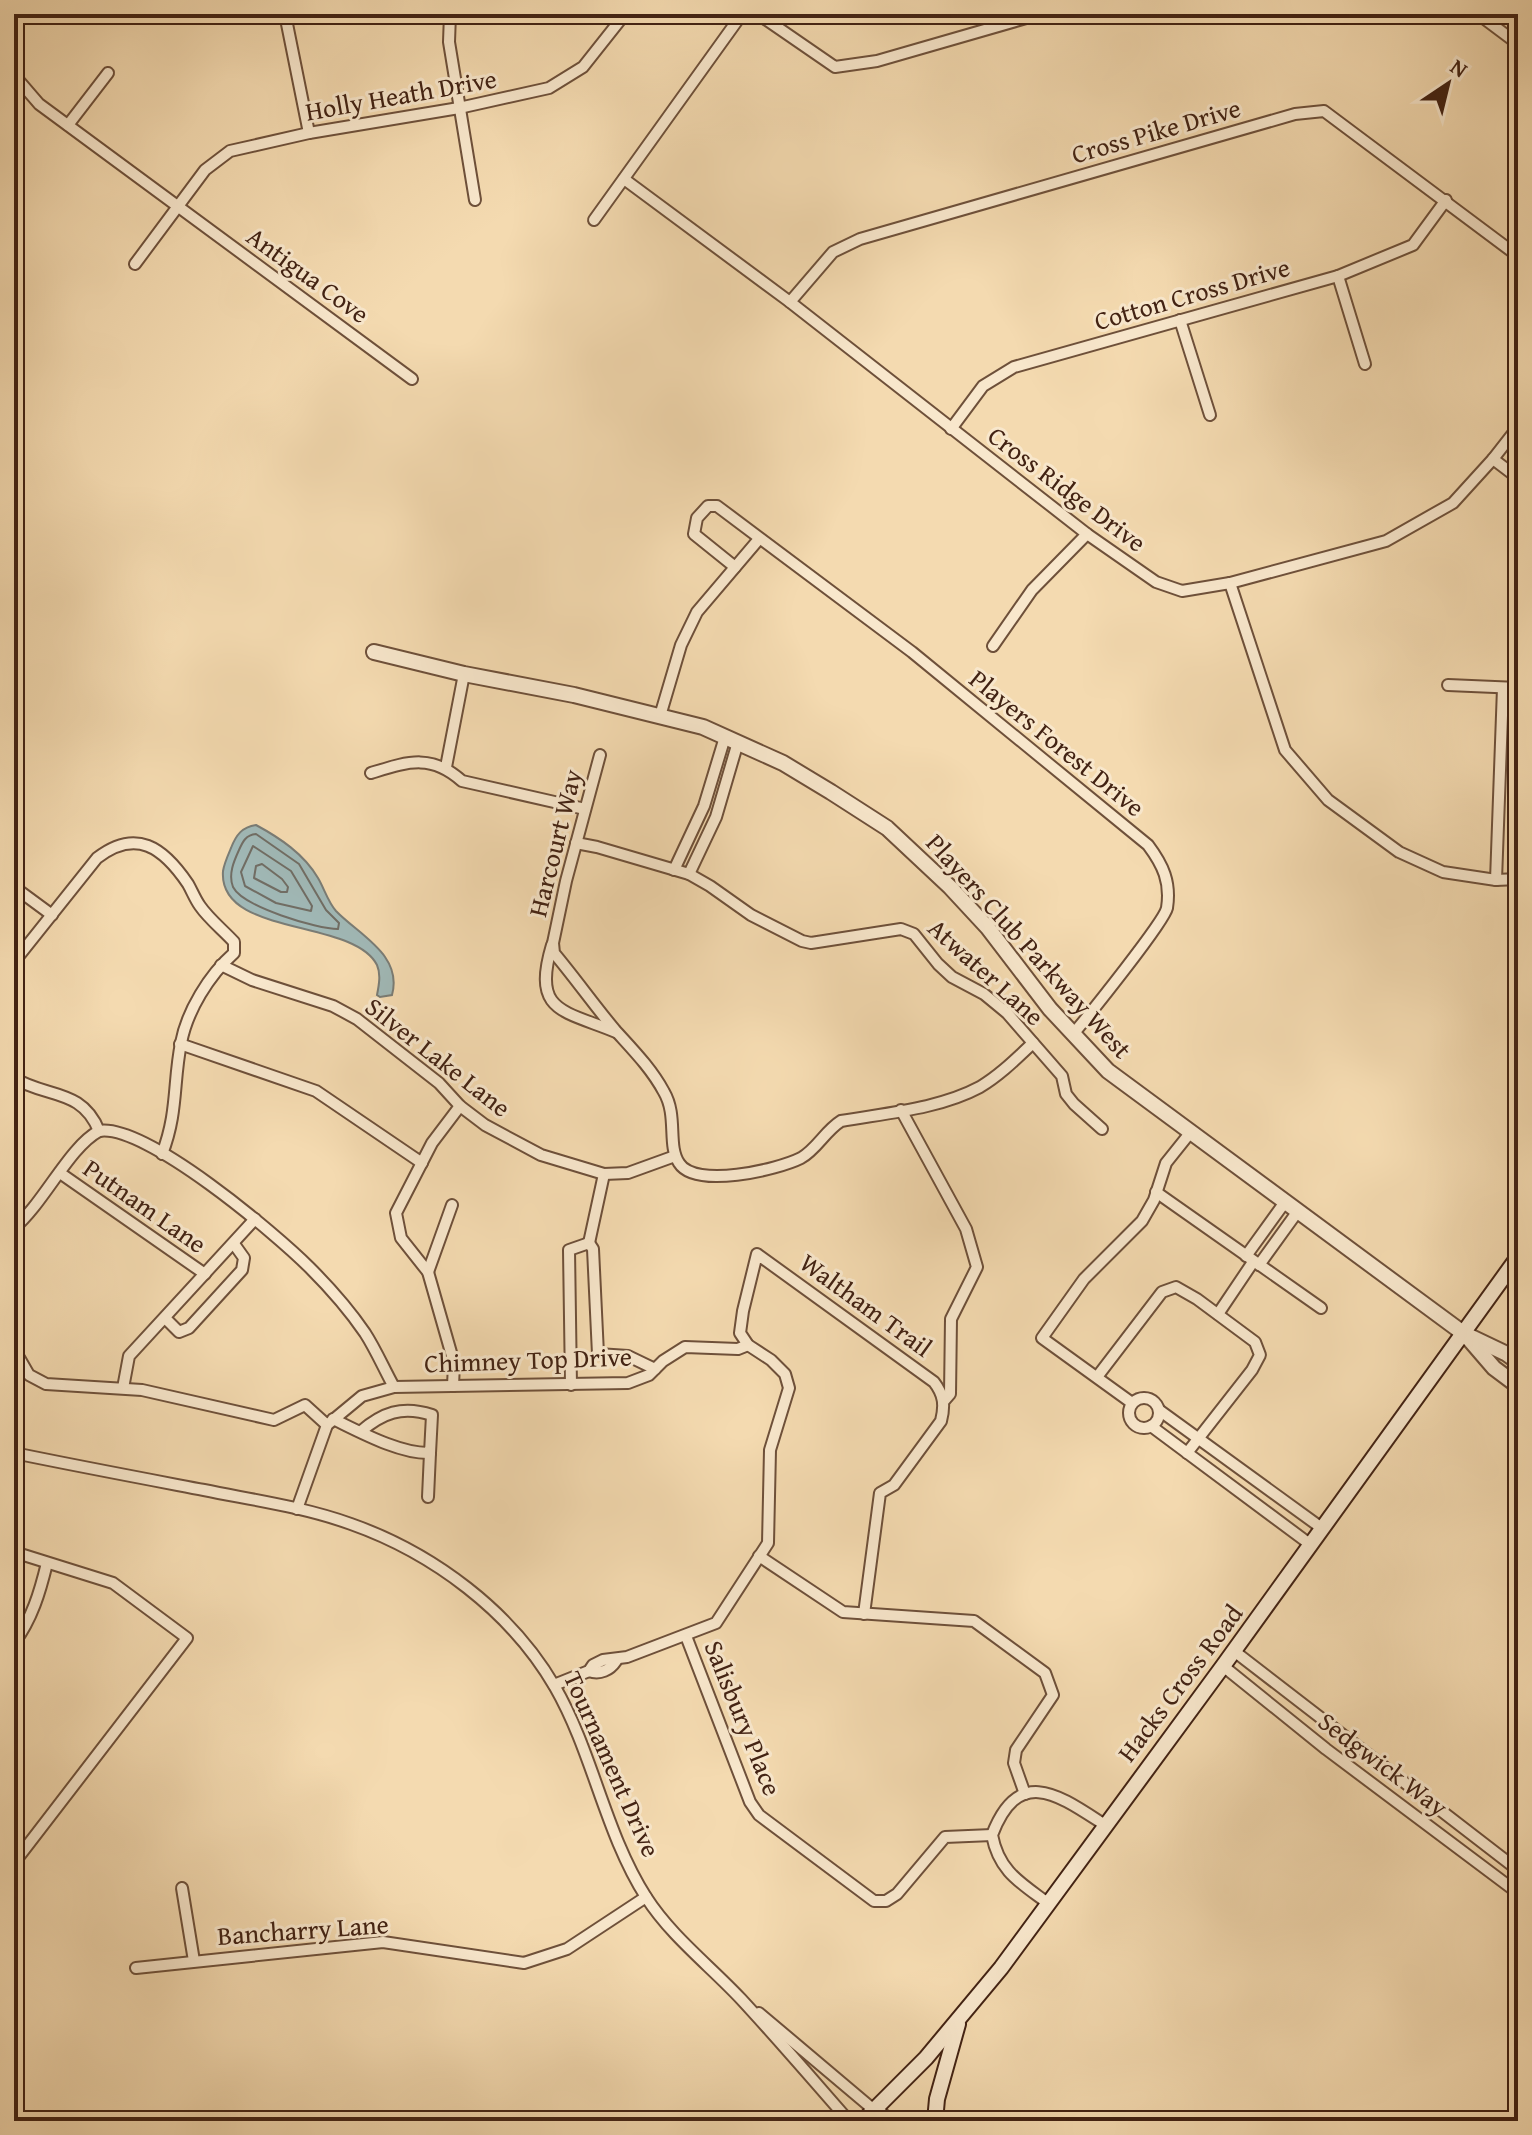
<svg xmlns="http://www.w3.org/2000/svg" width="1532" height="2135" viewBox="0 0 1532 2135" font-family="'Gentium Book Plus',serif">
	<style>
		.water { fill: #a0b8b6; stroke: #7a7c75; stroke-width: 2 }
		.lines { fill: none; stroke-linecap: round; stroke-linejoin: round }
		.shore { stroke: #716d64; stroke-width: 2 }
		.minor-casing { stroke: #6e503a; stroke-width: 14 }
		.tertiary-casing { stroke: #6e503a; stroke-width: 18 }
		.secondary-casing { stroke: #422213; stroke-width: 18 }
		.minor { stroke: #f8e7cc; stroke-width: 10 }
		.tertiary { stroke: #f8e7cc; stroke-width: 14 }
		.secondary { stroke: #f8e7cc; stroke-width: 14 }
		.labels { text-anchor: middle; stroke-width: 6; stroke-linejoin: round; paint-order: stroke }
		.street-label { font-size: 26px; fill: #422213; stroke: #f8e7cc }
	</style>
	<rect width="100%" height="100%" fill="#f4dab0"/>
	<filter id="stains"><feTurbulence type="fractalNoise" baseFrequency=".0025" numOctaves="4"/><feColorMatrix values="0 0 0 0 .2 0 0 0 0 .09 0 0 0 0 .02 0 0 0 .5 -.17"/></filter>
	<radialGradient id="worn" r=".72"><stop offset=".6" stop-color="#630" stop-opacity="0"/><stop offset="1" stop-color="#630" stop-opacity=".3"/></radialGradient>
	<!-- water -->
	<path class="water" d="M256,825C280,838 304,854 318,878C324,888 328,902 336,911C359,935 403,955 392,995L380,997L377,995C379,985 381,974 377,965C353,918 218,937 223,871C224,864 228,855 231,848C236,835 242,827 256,825Z"/>
	<g class="lines">
		<!-- shore -->
		<g class="shore">
			<path d="M256,834L299,864L326,910L339,923L338,929C317,929 243,907 233,887C228,874 234,861 239,850C243,841 246,835 256,834Z"/>
			<path d="M253,846L291,871L312,906L311,911L276,903L245,886L241,872Z"/>
			<path d="M262,864L282,879L288,887L287,892H281L254,878L256,866Z"/>
		</g>
		<!-- minor casing -->
		<g class="minor-casing">
			<g id="minor">
				<path d="M285,14L309,133"/>
				<path d="M450,14L449,42L475,200"/>
				<path d="M758,14L835,67L877,61L1040,14"/>
				<path d="M1478,14L1518,44"/>
				<path d="M14,75L39,104L412,379"/>
				<path d="M68,125L108,73"/>
				<path d="M624,179L790,302L1087,534L1156,582L1182,591L1230,583L1386,541L1453,503L1493,459L1518,427"/>
				<path d="M594,220L742,14"/>
				<path d="M135,264L205,170L230,151L309,133L459,108L549,88L583,67L625,14"/>
				<path d="M1338,276L1365,364"/>
				<path d="M790,302L833,252L860,239L1295,114L1324,111L1518,256"/>
				<path d="M1180,320L1210,415"/>
				<path d="M951,429L983,386L1014,367L1338,276L1413,245L1446,200"/>
				<path d="M1493,459L1518,478"/>
				<path d="M735,567L694,534L697,518L708,506H717L912,652L1148,845C1163,865 1171,882 1167,908C1164,922 1089,1015 1074,1033"/>
				<path d="M1230,583L1285,750L1328,800L1399,852L1443,872L1496,880L1518,879"/>
				<path d="M993,646L1032,590L1087,534"/>
				<path d="M1448,685L1518,688"/>
				<path d="M660,716L681,645L697,612L759,539"/>
				<path d="M600,755L566,881L553,943L554,953C575,978 594,1005 615,1030C633,1050 651,1068 664,1092C678,1116 667,1145 679,1163C695,1189 777,1170 801,1158C817,1149 825,1131 841,1121C886,1113 939,1109 980,1087C1000,1075 1016,1059 1033,1043"/>
				<path d="M446,767L464,674"/>
				<path d="M371,773C407,762 431,753 462,781L585,809"/>
				<path d="M576,843L597,847L689,874L710,886L751,915L802,941L811,943L901,929L914,934L938,964L952,977L984,994L1007,1013L1062,1076L1066,1094L1074,1104L1102,1129"/>
				<path d="M674,870L704,806L725,737"/>
				<path d="M689,874L716,817L738,742"/>
				<path d="M1496,880L1503,688"/>
				<path d="M14,887L52,915"/>
				<path d="M552,945C532,1012 562,1010 616,1032"/>
				<path d="M14,962L97,858C136,828 163,847 188,884C192,891 195,899 200,906C209,919 223,930 234,942V953C209,975 187,1011 181,1043C173,1083 178,1113 162,1154"/>
				<path d="M221,965L252,980L333,1006L357,1019L439,1083L460,1106L485,1125L541,1155L604,1174L628,1173L675,1156"/>
				<path d="M180,1044L316,1091L422,1163"/>
				<path d="M14,1078C46,1098 82,1088 99,1131C145,1123 276,1234 310,1268C329,1287 350,1311 365,1333C376,1350 384,1369 394,1387"/>
				<path d="M901,1110L966,1229L977,1267L951,1319L950,1394L943,1402"/>
				<path d="M60,1173L205,1274"/>
				<path d="M1156,1192L1321,1308"/>
				<path d="M14,1228C44,1203 69,1147 99,1131"/>
				<path d="M589,1243L593,1249L598,1354L628,1356L655,1369"/>
				<path d="M589,1243L604,1174"/>
				<path d="M1246,1256L1285,1202"/>
				<path d="M1259,1265L1298,1211"/>
				<path d="M428,1272L452,1205"/>
				<path d="M1218,1314L1253,1262"/>
				<path d="M165,1318L179,1332L189,1328L242,1270L244,1258L234,1244"/>
				<path d="M14,1349L29,1375L46,1384L142,1390L274,1420L305,1405L327,1425"/>
				<path d="M1097,1377L1162,1292L1176,1287L1197,1299L1255,1342L1260,1355L1252,1370L1187,1453"/>
				<path d="M571,1385L569,1250L589,1243"/>
				<path d="M453,1386L454,1363L428,1272L401,1238L396,1213L432,1143L460,1106"/>
				<path d="M123,1388L129,1356L255,1219"/>
				<circle cx="1144" cy="1413" r="15"/>
				<path d="M1132,1403L1042,1338L1084,1279L1142,1221L1154,1200L1166,1163L1190,1133"/>
				<path d="M1159,1410L1323,1529"/>
				<path d="M333,1419C360,1432 400,1454 430,1453L432,1415C402,1405 382,1413 360,1432"/>
				<path d="M1151,1426L1311,1545"/>
				<path d="M14,1453C77,1466 141,1478 204,1490C253,1500 304,1507 351,1524C433,1553 511,1611 555,1687C593,1753 605,1833 646,1897C671,1936 709,1965 741,1999C778,2039 813,2080 849,2121"/>
				<path d="M428,1497L430,1453"/>
				<path d="M297,1509L327,1425L362,1396L394,1387L628,1383L649,1375L663,1361L685,1347L738,1349L748,1345"/>
				<path d="M14,1552L113,1583L187,1638L14,1863"/>
				<path d="M759,1556L843,1612L974,1621L1045,1673L1053,1695L1016,1750L1014,1763L1025,1794"/>
				<path d="M686,1636L750,1802L759,1815L874,1901H886L897,1894L945,1837L992,1835"/>
				<path d="M14,1643C32,1619 40,1592 47,1563"/>
				<path d="M1234,1651L1518,1870"/>
				<path d="M1223,1666L1326,1749L1518,1893"/>
				<path d="M589,1671C600,1675 610,1670 616,1661"/>
				<path d="M554,1685L589,1671L593,1665L603,1660L627,1657L716,1623L768,1543L770,1450L789,1388L785,1374L771,1360L748,1345L740,1333L743,1311L757,1254L934,1382C944,1395 945,1405 941,1421L894,1485L880,1493L864,1614"/>
				<path d="M182,1888L194,1961"/>
				<path d="M1049,1904C1021,1883 999,1872 992,1835C1019,1764 1060,1796 1105,1825"/>
				<path d="M136,1968L383,1942L524,1963L567,1949L646,1897"/>
				<path d="M759,2013L874,2110"/>
			</g>
		</g>
		<!-- tertiary casing -->
		<g class="tertiary-casing">
			<g id="tertiary">
				<path d="M374,652L464,674L574,695L703,727L783,763L831,792L887,828L950,887L988,928L1050,1009L1108,1071L1463,1333L1507,1354L1518,1362"/>
				<path d="M1469,1339L1494,1368L1518,1386"/>
				<path d="M874,2110L889,2121"/>
			</g>
		</g>
		<!-- secondary casing -->
		<g class="secondary-casing">
			<g id="secondary">
				<path d="M863,2121L926,2058L1001,1968L1223,1666L1518,1257"/>
				<path d="M935,2121L937,2099L958,2024"/>
			</g>
		</g>
		<!-- minor -->
		<use href="#minor" class="minor"/>
		<!-- tertiary -->
		<use href="#tertiary" class="tertiary"/>
		<!-- secondary -->
		<use href="#secondary" class="secondary"/>
	</g>
	<g class="labels">
		<!-- street labels -->
		<g class="street-label">
			<text transform="translate(401 95) rotate(-10)" y="9">Holly Heath Drive</text>
			<text transform="translate(1156 131) rotate(-16)" y="9">Cross Pike Drive</text>
			<text transform="translate(308 275) rotate(36)" y="9">Antigua Cove</text>
			<text transform="translate(1192 294) rotate(-16)" y="9">Cotton Cross Drive</text>
			<text transform="translate(1067 489) rotate(37)" y="9">Cross Ridge Drive</text>
			<text transform="translate(1057 743) rotate(39)" y="9">Players Forest Drive</text>
			<text transform="translate(555 843) rotate(-76)" y="9">Harcourt Way</text>
			<text transform="translate(1029 946) rotate(48)" y="9">Players Club Parkway West</text>
			<text transform="translate(986 972) rotate(42)" y="9">Atwater Lane</text>
			<text transform="translate(438 1057) rotate(38)" y="9">Silver Lake Lane</text>
			<text transform="translate(145 1206) rotate(35)" y="9">Putnam Lane</text>
			<text transform="translate(866 1305) rotate(36)" y="9">Waltham Trail</text>
			<text transform="translate(528 1360) rotate(-2)" y="9">Chimney Top Drive</text>
			<text transform="translate(1180 1683) rotate(-53)" y="9">Hacks Cross Road</text>
			<text transform="translate(743 1718) rotate(68)" y="9">Salisbury Place</text>
			<text transform="translate(612 1764) rotate(66)" y="9">Tournament Drive</text>
			<text transform="translate(1383 1764) rotate(37)" y="9">Sedgwick Way</text>
			<text transform="translate(303 1930) rotate(-4)" y="9">Bancharry Lane</text>
		</g>
	</g>
	<!-- margin -->
	<rect width="1532" height="2135" fill="none" stroke="#f4dab0" stroke-width="48"/>
	<rect x="16" y="16" width="1500" height="2103" fill="none" stroke="#422213" stroke-width="4"/>
	<rect x="24" y="24" width="1484" height="2087" fill="none" stroke="#422213" stroke-width="2"/>
	<!-- north arrow -->
	<g transform="translate(1448 84) rotate(35)" stroke="#f8e7cc" stroke-width="6" paint-order="stroke">
	<path d="M0-6L14 30L0 20L-14 30Z" fill="#422213"/>
	<text y="-12" font-size="22" font-weight="bold" text-anchor="middle" fill="#422213">N</text>
	</g>
	<rect width="100%" height="100%" filter="url(#stains)"/>
	<rect width="100%" height="100%" fill="url(#worn)"/>
</svg>
